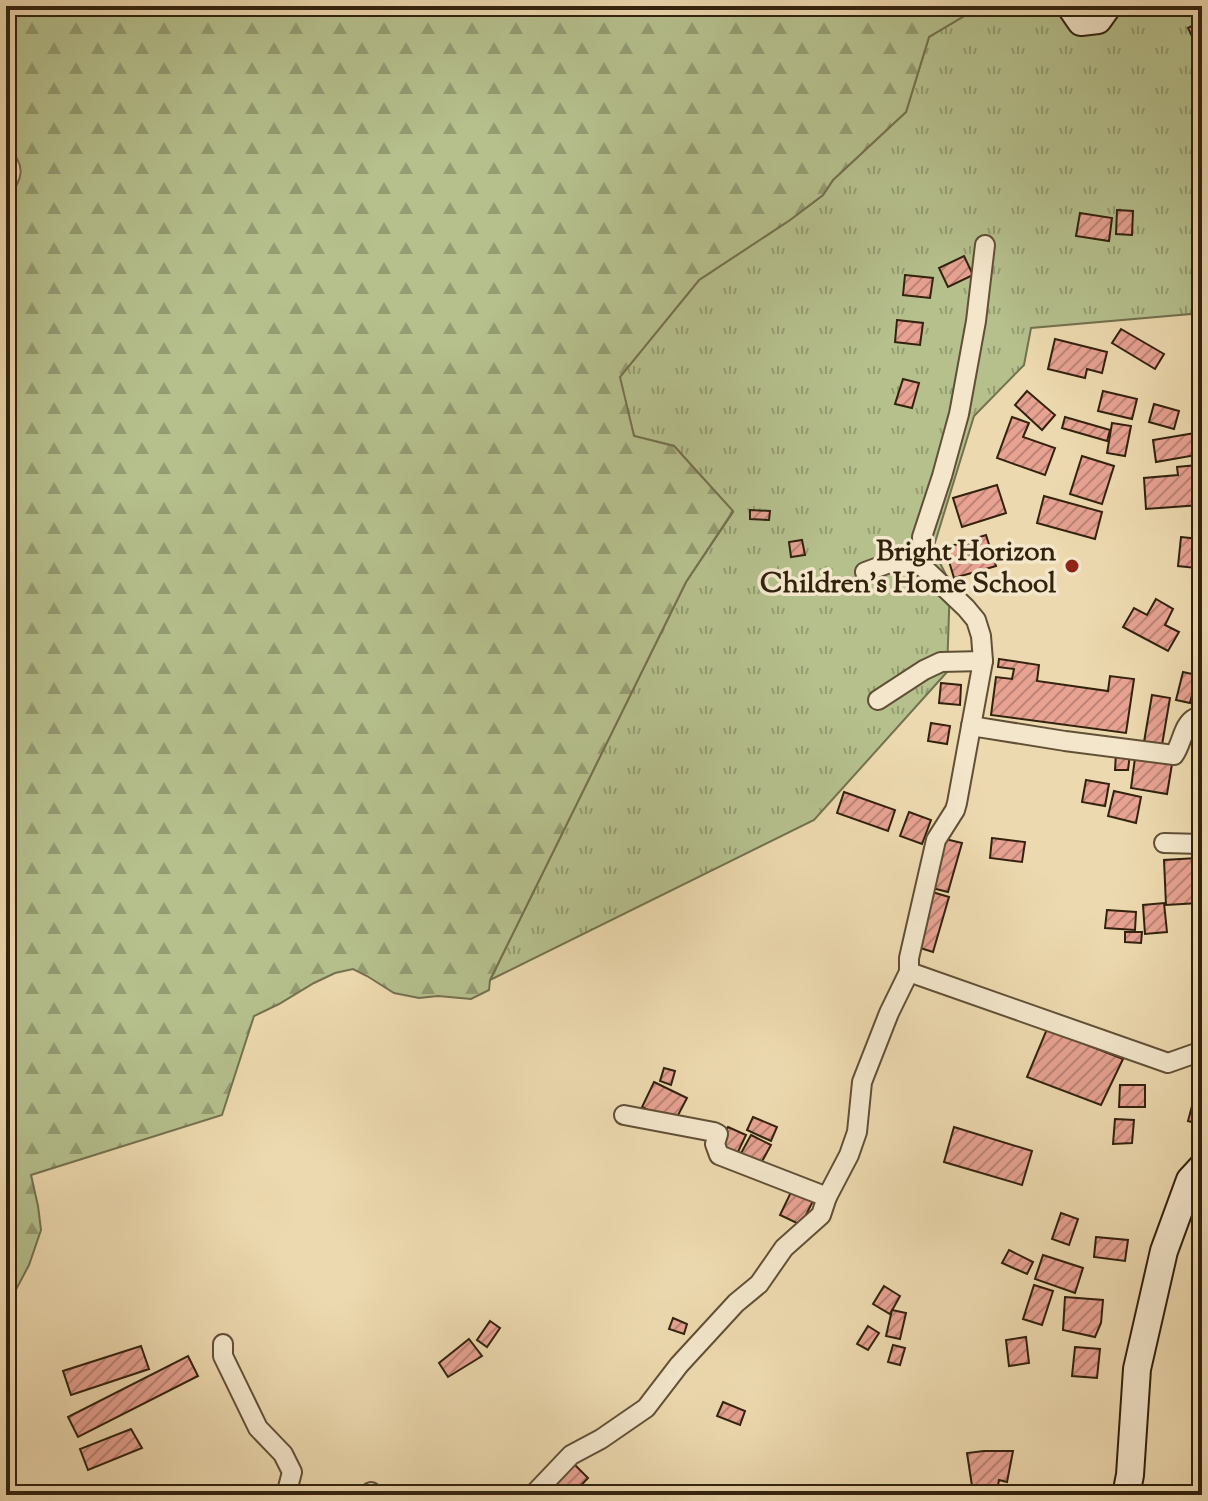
<svg xmlns="http://www.w3.org/2000/svg" width="1208" height="1501" viewBox="0 0 1208 1501" font-family="'Sorts Mill Goudy',serif">
	<style>
		.grass { fill: url(#grass-tufts); stroke: #74714e; stroke-width: 2 }
		.forest { fill: url(#forest-firs); stroke: #74714e; stroke-width: 2 }
		.building { fill: url(#building-hatch); stroke: #32220e; stroke-width: 2 }
		.lines { fill: none; stroke-linecap: round; stroke-linejoin: round }
		.street-casing { stroke: #615036; stroke-width: 22 }
		.secondary-casing { stroke: #32220e; stroke-width: 30 }
		.street { stroke: #f3e6cb; stroke-width: 18 }
		.secondary { stroke: #f3e6cb; stroke-width: 26 }
		.poi-dot { fill: #8f2418; stroke: #f3e6cb; stroke-width: 3 }
		.labels { text-anchor: middle; stroke-width: 7; stroke-linejoin: round; paint-order: stroke }
		.poi-label { font-size: 28px; font-weight: bold; fill: #32220e; stroke: #f3e6cb; text-anchor: end }
	</style>
	<defs>
		<pattern id="grass-tufts" width="24" height="20" patternUnits="userSpaceOnUse" patternTransform="scale(2)"><rect width="24" height="20" fill="#b5c08d"/><path d="M3 7l-1-3M5 7V3M7 7l1-3M15 17l-1-3M17 17v-4M19 17l1-3" fill="none" stroke="#949c72"/></pattern>
		<pattern id="forest-firs" width="22" height="20" patternUnits="userSpaceOnUse" patternTransform="scale(2)"><rect width="22" height="20" fill="#b5c08d"/><path d="M5 1l3.5 6h-7zM16 11l3.5 6h-7z" fill="#949c72"/></pattern>
		<pattern id="building-hatch" width="6" height="6" patternUnits="userSpaceOnUse" patternTransform="scale(2)"><rect width="6" height="6" fill="#e7a292"/><path d="M-1 1l2-2M0 6l6-6M5 7l2-2" fill="none" stroke="#bc8476"/></pattern>
	</defs>
	<rect width="100%" height="100%" fill="#edd9af"/>
	<filter id="stains"><feTurbulence type="fractalNoise" baseFrequency=".0025" numOctaves="4"/><feColorMatrix values="0 0 0 0 .2 0 0 0 0 .09 0 0 0 0 .02 0 0 0 .5 -.17"/></filter>
	<radialGradient id="worn" r=".72"><stop offset=".6" stop-color="#630" stop-opacity="0"/><stop offset="1" stop-color="#630" stop-opacity=".3"/></radialGradient>
	<!-- grass -->
	<path class="grass" d="M981,6H1202V313L1031,328L1024,365L974,416L933,549L950,583L947,672L814,820L490,980L686,582L733,512L674,446L634,436L619,377L699,280L790,220L823,195L833,180L906,112L929,37Z"/>
	<!-- forest -->
	<path class="forest" d="M6,6H981L929,37L906,112L833,180L823,195L790,220L699,280L620,377L634,436L674,446L733,511L686,582L490,980L489,990L471,999L438,996L419,998L394,993L367,976L353,969L335,973L314,983L279,1004L254,1016L222,1115L31,1175L38,1206L41,1230L29,1265L11,1299L10,1374L6,1383V199C24,180 27,164 6,146Z"/>
	<!-- building -->
	<g class="building">
		<path d="M1200,22L1202,25V52L1200,53L1188,28Z"/>
		<path d="M1117,210L1133,211L1132,235L1116,234Z"/>
		<path d="M1080,213L1112,218L1109,241L1076,236Z"/>
		<path d="M964,256L973,275L948,287L939,268Z"/>
		<path d="M905,275L933,278L930,298L903,295Z"/>
		<path d="M897,320L923,323L920,345L895,342Z"/>
		<path d="M1121,329L1164,354L1155,369L1112,343Z"/>
		<path d="M1055,339L1107,352L1102,373L1087,369L1085,378L1048,369Z"/>
		<path d="M903,379L919,383L912,408L895,404Z"/>
		<path d="M1027,391L1055,415L1042,430L1015,405Z"/>
		<path d="M1103,391L1137,399L1132,419L1098,411Z"/>
		<path d="M1154,404L1179,411L1174,429L1149,422Z"/>
		<path d="M1012,417L1029,423L1023,437L1055,448L1045,475L997,458Z"/>
		<path d="M1065,417L1110,430L1107,441L1062,428Z"/>
		<path d="M1112,423L1131,426L1125,456L1107,453Z"/>
		<path d="M1201,432L1202,454L1156,462L1153,440Z"/>
		<path d="M1082,456L1114,466L1102,504L1070,494Z"/>
		<path d="M1197,465L1200,505L1146,509L1144,478L1178,475L1177,467Z"/>
		<path d="M997,485L1006,513L962,527L953,498Z"/>
		<path d="M1044,496L1102,512L1095,539L1037,523Z"/>
		<path d="M750,510L770,511L769,520L750,519Z"/>
		<path d="M986,535L996,566L954,578L945,548Z"/>
		<path d="M1181,537L1199,539L1196,568L1178,566Z"/>
		<path d="M802,540L805,555L791,557L789,542Z"/>
		<path d="M1156,599L1173,609L1165,625L1179,632L1168,651L1123,627L1134,608L1147,615Z"/>
		<path d="M999,659L1039,665L1037,681L1108,691L1110,676L1134,679L1126,733L991,715L996,677L1012,679L1014,669L998,667Z"/>
		<path d="M1183,672L1197,675L1190,703L1176,700Z"/>
		<path d="M941,683L961,685L960,705L939,703Z"/>
		<path d="M1152,695L1170,698L1162,745L1144,742Z"/>
		<path d="M931,723L950,726L947,744L928,741Z"/>
		<path d="M1116,753L1130,754L1128,770H1115Z"/>
		<path d="M1135,758L1172,764L1167,794L1131,788Z"/>
		<path d="M1086,780L1109,784L1105,806L1082,802Z"/>
		<path d="M1114,791L1141,797L1136,823L1108,816Z"/>
		<path d="M844,792L895,810L888,831L837,813Z"/>
		<path d="M909,812L931,820L922,844L900,836Z"/>
		<path d="M941,838L962,843L948,892L928,887Z"/>
		<path d="M992,838L1025,842L1022,862L990,858Z"/>
		<path d="M1197,858L1199,903L1166,905L1164,860Z"/>
		<path d="M929,891L949,897L933,952L914,946Z"/>
		<path d="M1164,903L1167,932L1145,934L1143,905Z"/>
		<path d="M1107,910L1136,912L1135,930L1105,928Z"/>
		<path d="M1125,932H1142L1141,943L1125,942Z"/>
		<path d="M1047,1029L1123,1059L1101,1105L1027,1077Z"/>
		<path d="M1202,1054V1093L1194,1091Z"/>
		<path d="M664,1068L675,1071L671,1085L660,1081Z"/>
		<path d="M654,1082L687,1098L674,1123L642,1107Z"/>
		<path d="M1120,1085H1145V1107H1119Z"/>
		<path d="M1195,1095L1202,1097V1125L1188,1121Z"/>
		<path d="M753,1117L777,1127L771,1141L747,1130Z"/>
		<path d="M1115,1119L1134,1120L1132,1143L1113,1144Z"/>
		<path d="M728,1127L746,1135L737,1154L719,1146Z"/>
		<path d="M954,1127L1032,1151L1022,1185L944,1162Z"/>
		<path d="M751,1135L771,1145L760,1165L740,1155Z"/>
		<path d="M792,1190L813,1201L801,1225L780,1215Z"/>
		<path d="M1061,1213L1078,1219L1069,1245L1052,1239Z"/>
		<path d="M1096,1237L1128,1240L1125,1261L1094,1257Z"/>
		<path d="M1009,1250L1033,1262L1027,1274L1002,1263Z"/>
		<path d="M1043,1255L1083,1268L1075,1293L1035,1279Z"/>
		<path d="M1034,1285L1053,1291L1042,1325L1023,1319Z"/>
		<path d="M884,1286L900,1296L890,1314L873,1304Z"/>
		<path d="M1065,1297L1103,1300L1101,1323L1095,1337L1063,1330Z"/>
		<path d="M892,1310L906,1313L900,1339L886,1336Z"/>
		<path d="M673,1318L687,1324L684,1334L669,1329Z"/>
		<path d="M490,1321L500,1328L487,1347L477,1340Z"/>
		<path d="M868,1326L879,1333L868,1350L857,1344Z"/>
		<path d="M1026,1337L1029,1363L1009,1366L1006,1340Z"/>
		<path d="M469,1339L482,1356L448,1377L439,1363Z"/>
		<path d="M893,1345L905,1348L900,1365L888,1362Z"/>
		<path d="M141,1346L149,1369L71,1395L63,1371Z"/>
		<path d="M1075,1347L1100,1349L1097,1378L1072,1376Z"/>
		<path d="M188,1356L198,1376L78,1437L68,1417Z"/>
		<path d="M723,1402L745,1411L740,1425L717,1416Z"/>
		<path d="M131,1429L142,1448L88,1470L80,1449Z"/>
		<path d="M984,1451H1013L1007,1482L999,1480L997,1490L972,1486L967,1453Z"/>
		<path d="M574,1464L588,1478L572,1495H562L553,1487Z"/>
	</g>
	<g class="lines">
		<!-- street casing -->
		<g class="street-casing">
			<g id="street">
				<path d="M923,567L922,537L942,476L959,414L976,321L985,245"/>
				<path d="M865,572L895,561H910L923,567L966,608L976,620L981,636L983,661L957,803L955,810L936,840L909,958V972L1168,1063L1202,1051"/>
				<path d="M878,700L924,670L941,662L983,661"/>
				<path d="M971,726L1065,741L1174,755C1182,744 1183,724 1195,718L1202,720"/>
				<path d="M1164,843L1202,844"/>
				<path d="M624,1115L714,1132L718,1134L715,1144L719,1155L827,1197"/>
				<path d="M223,1344V1356L258,1428L283,1454L292,1472L286,1495"/>
				<path d="M369,1495L371,1492"/>
				<path d="M533,1495L571,1455L601,1439L646,1408L679,1365L736,1303L759,1284L784,1248L821,1215L827,1197L849,1155L857,1132L862,1082L889,1013L909,972"/>
			</g>
		</g>
		<!-- secondary casing -->
		<g class="secondary-casing">
			<g id="secondary">
				<path d="M1070,6L1081,22L1098,20L1108,6"/>
				<path d="M1126,1495L1130,1475L1137,1369L1164,1251L1190,1180L1202,1167"/>
			</g>
		</g>
		<!-- street -->
		<use href="#street" class="street"/>
		<!-- secondary -->
		<use href="#secondary" class="secondary"/>
	</g>
	<!-- markers -->
	<circle class="poi-dot" cx="1072" cy="566" r="8"/>
	<g class="labels">
		<!-- poi labels -->
		<g class="poi-label">
			<text x="1056" y="560">Bright Horizon<tspan x="1056" dy="32">Children's Home School</tspan></text>
		</g>
	</g>
	<!-- margin -->
	<rect width="1208" height="1501" fill="none" stroke="#edd9af" stroke-width="32"/>
	<rect x="8" y="8" width="1192" height="1485" fill="none" stroke="#32220e" stroke-width="4"/>
	<rect x="16" y="16" width="1176" height="1469" fill="none" stroke="#32220e" stroke-width="2"/>
	<rect width="100%" height="100%" filter="url(#stains)"/>
	<rect width="100%" height="100%" fill="url(#worn)"/>
</svg>
